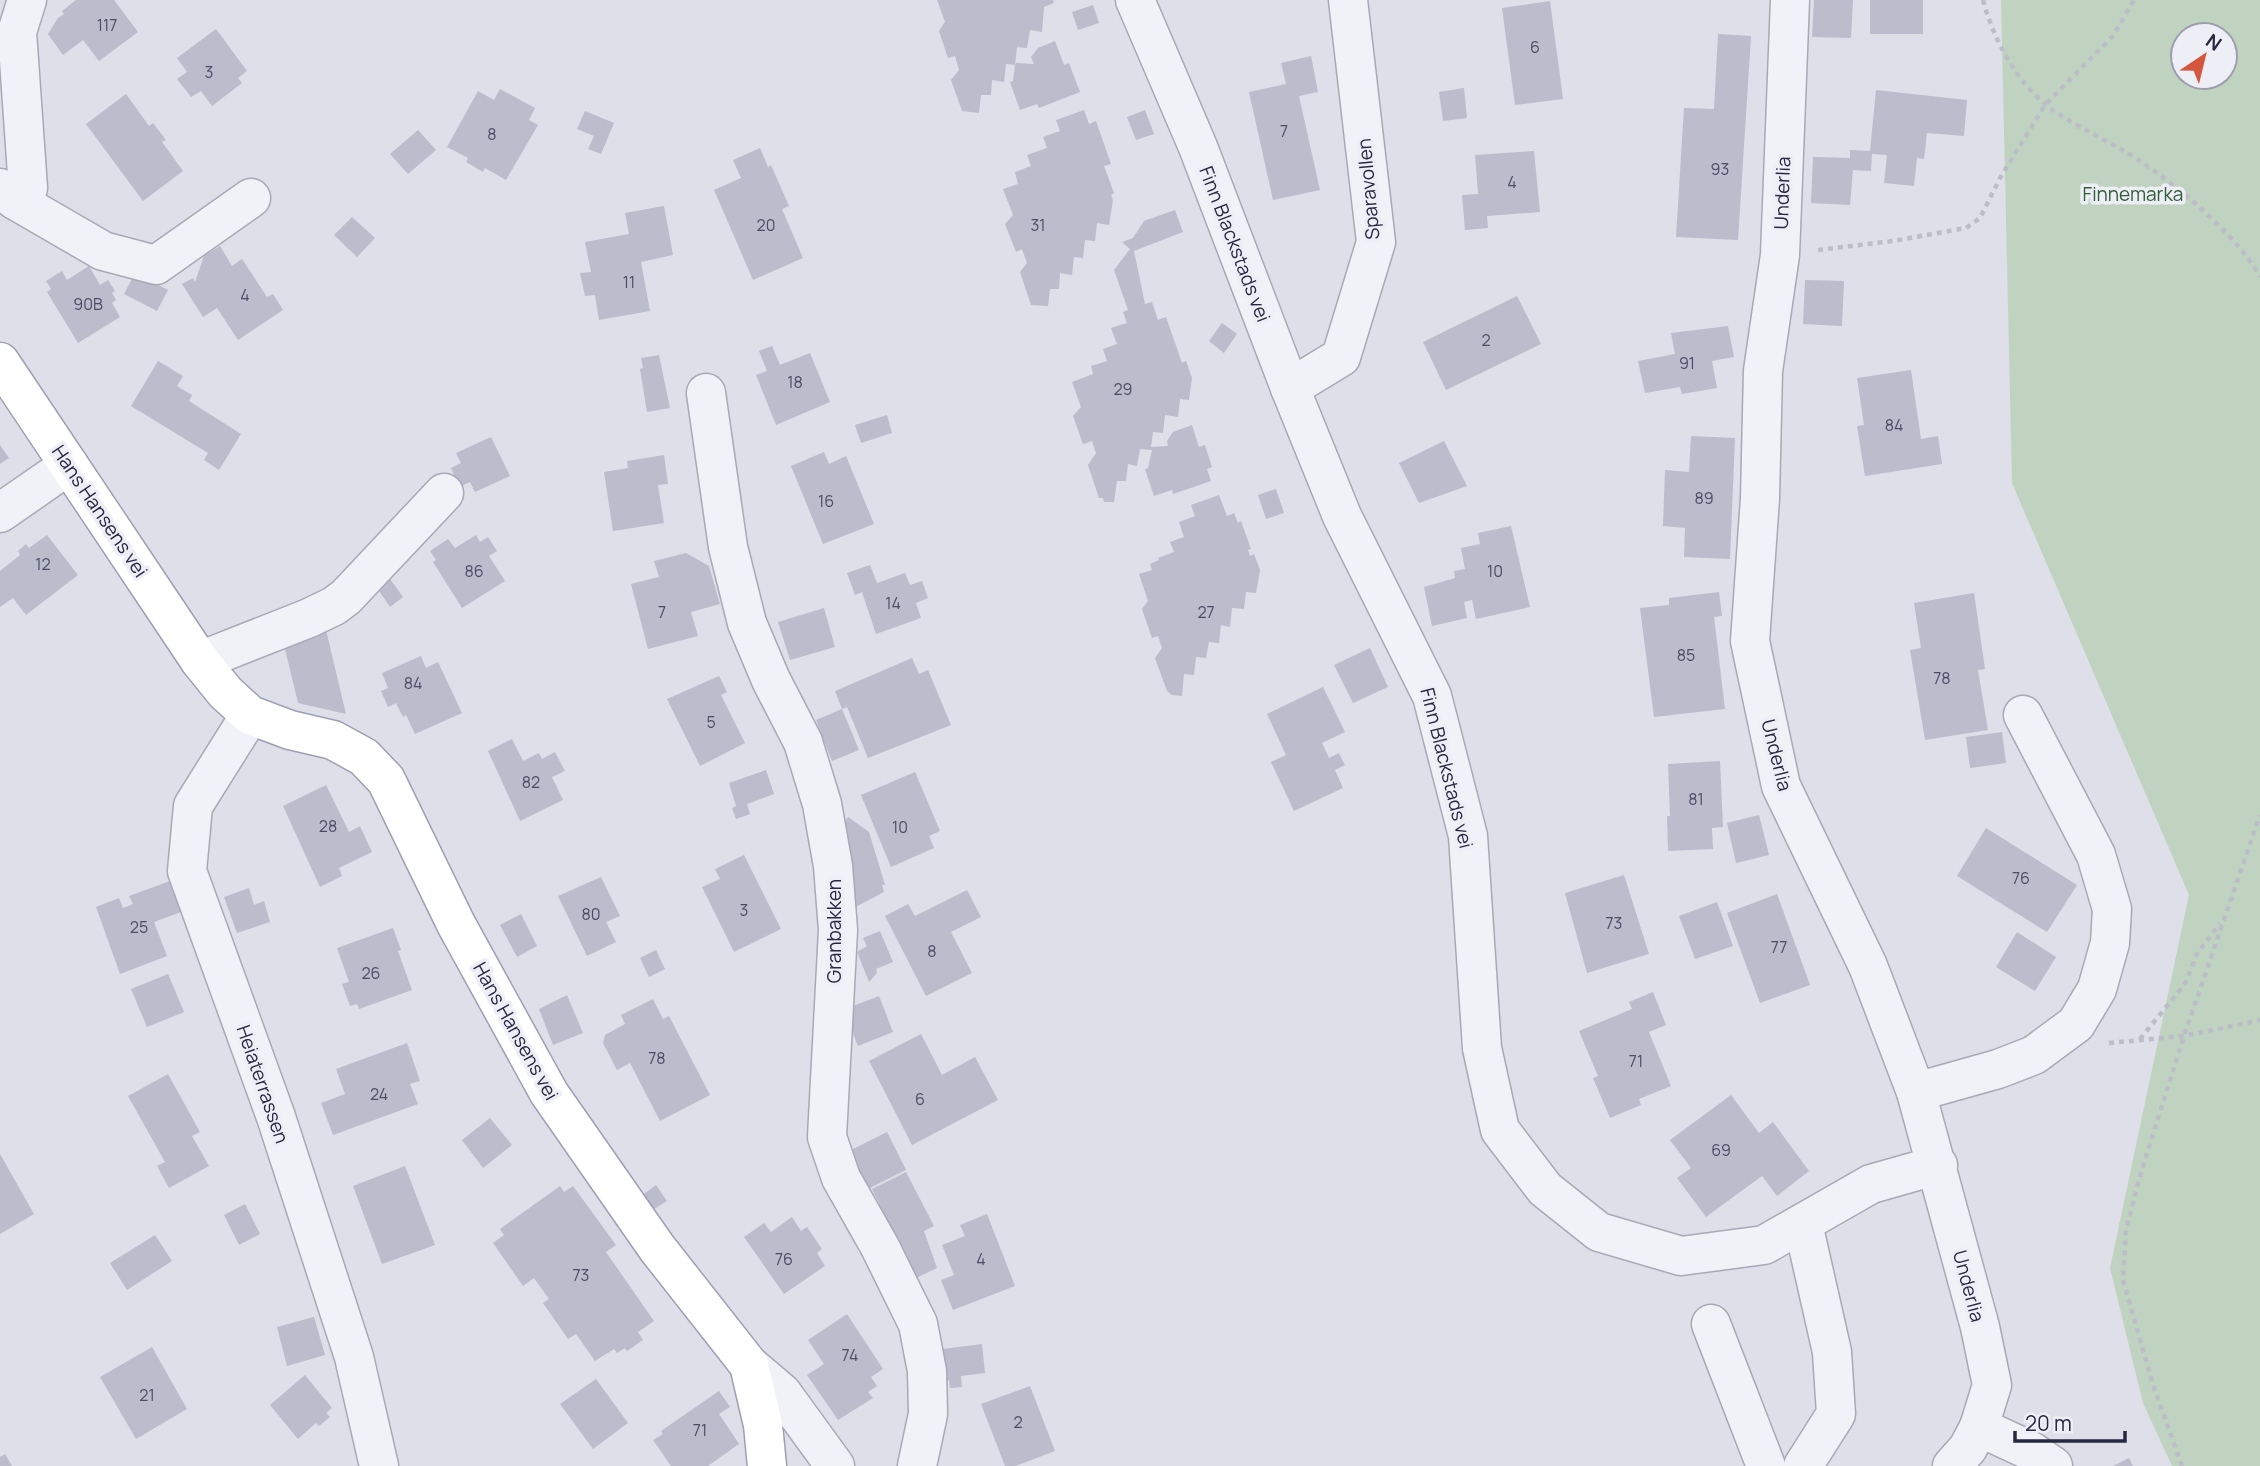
<svg xmlns="http://www.w3.org/2000/svg" width="2260" height="1466" viewBox="0 0 2260 1466" font-family="Manrope,sans-serif">
	<style>
		.green { fill: #bfd3c0; fill-rule: evenodd }
		.building { fill: #bbbccc }
		.lines { fill: none; stroke-linecap: round; stroke-linejoin: round }
		.minor-casing { stroke: #a8a8b7; stroke-width: 41 }
		.major-casing { stroke: #9d9fb5; stroke-width: 41 }
		.path { stroke: #bcbdc8; stroke-width: 4.5; stroke-dasharray: 5 5; stroke-linecap: butt }
		.minor { stroke: #f1f2f7; stroke-width: 38 }
		.major { stroke: #fff; stroke-width: 38 }
		.labels { text-anchor: middle; stroke-width: 7; stroke-linejoin: round; paint-order: stroke }
		.number-label { font-size: 16px; fill: #4c4d64 }
		.street-label { font-size: 19px; fill: #272841; stroke: #eeeff6 }
		.park-label { font-size: 19px; fill: #335d39; stroke: #eeeff6 }
	</style>
	<rect width="100%" height="100%" fill="#dfdfe9"/>
	<!-- green -->
	<path class="green" d="M2001,0H2260V1466H2172L2143,1403L2110,1268L2189,895L2012,483ZM2225,35V77H2183V35Z"/>
	<!-- building -->
	<g class="building">
		<path d="M76,0H114L138,32L99,61L83,40L63,55L48,34L58,18L64,14L62,11Z"/>
		<path d="M937,0H1053L1054,3L1044,7L1042,32L1030,30L1027,48L1017,47L1015,65L1016,63L1034,64L1031,57L1038,48L1055,41L1064,65L1069,63L1080,92L1039,108L1037,104L1020,110L1010,82L1013,81L1015,65L1006,64L1004,82L992,80L991,95H981L979,113L962,111L951,80L959,70L955,56L948,58L939,31L945,22Z"/>
		<path d="M1814,0H1853L1851,38L1812,37Z"/>
		<rect x="1870" y="0" width="53" height="34"/>
		<path d="M1550,1L1563,99L1515,105L1502,8Z"/>
		<path d="M1093,5L1099,23L1078,30L1072,12Z"/>
		<path d="M216,29L247,71L238,78L242,83L212,106L201,91L191,97L177,79L187,72L177,58Z"/>
		<path d="M1718,34L1751,36L1738,240L1676,237L1684,108L1714,109Z"/>
		<path d="M1311,56L1318,92L1299,96L1320,190L1273,200L1249,92L1286,84L1281,63Z"/>
		<path d="M1464,88L1467,118L1443,121L1439,92Z"/>
		<path d="M500,89L535,108L529,120L538,125L506,180L485,168L483,172L466,162L468,158L447,147L478,91L494,100Z"/>
		<path d="M1876,90L1967,100L1964,136L1927,133L1924,159L1917,158L1914,186L1884,183L1887,155L1872,154L1871,171L1853,170L1850,205L1811,203L1813,157L1850,158V150L1870,151Z"/>
		<path d="M126,94L149,126L153,123L166,140L162,142L183,171L143,201L86,124Z"/>
		<path d="M1084,110L1089,124L1096,121L1111,164L1104,166L1114,193L1111,195L1113,200L1109,225L1097,223L1095,241L1085,240L1083,258L1074,257L1072,275L1060,273L1059,289H1050L1048,306L1031,305L1020,272L1027,263L1022,249L1016,252L1005,224L1013,215L1003,189L1018,184L1015,172L1031,166L1027,155L1047,148L1043,137L1060,131L1056,120Z"/>
		<path d="M1145,110L1154,134L1136,140L1127,117Z"/>
		<path d="M585,111L614,123L601,154L588,149L594,136L577,129Z"/>
		<path d="M418,130L436,150L408,174L390,154Z"/>
		<path d="M760,148L768,167L771,165L789,206L782,209L803,258L753,280L714,190L741,178L733,160Z"/>
		<path d="M1534,151L1540,212L1487,216L1488,228L1465,230L1462,195L1478,194L1475,155Z"/>
		<path d="M664,206L673,255L641,262L650,311L599,320L595,295L585,296L580,273L591,272L585,242L629,234L625,213Z"/>
		<path d="M1175,210L1183,232L1134,251L1145,304L1152,302L1158,320L1166,317L1182,363L1186,361L1192,378L1189,400L1180,399L1178,417L1165,415L1163,433L1153,432L1151,447L1168,446L1167,441L1173,432L1192,425L1199,447L1205,445L1212,467L1207,469L1211,481L1173,494L1172,490L1154,496L1145,469L1148,468L1152,450L1140,449L1137,466L1128,464L1126,481H1117L1114,502H1104L1103,498H1099L1088,465L1096,453L1092,441L1083,444L1073,416L1081,407L1072,382L1093,374L1091,366L1107,361L1103,349L1117,344L1111,328L1127,323L1123,312L1128,310L1114,270L1130,249L1122,242L1133,238L1144,221Z"/>
		<path d="M352,217L375,238L357,257L334,235Z"/>
		<path d="M220,246L232,266L242,259L267,297L273,294L283,310L238,340L217,308L203,317L182,284L193,278L195,282L204,256Z"/>
		<path d="M89,266L100,285L108,280L115,291L112,293L116,300L112,303L120,317L78,343L47,292L51,289L46,281L62,271L67,280Z"/>
		<path d="M135,273L168,290L157,311L124,294Z"/>
		<path d="M1805,280L1844,281L1842,326L1803,324Z"/>
		<path d="M1517,296L1541,344L1446,390L1423,342Z"/>
		<path d="M1222,323L1237,334L1224,353L1209,341Z"/>
		<path d="M1728,326L1734,357L1712,361L1717,388L1682,394L1680,387L1645,393L1638,361L1675,354L1671,333Z"/>
		<path d="M772,346L780,365L810,353L830,402L776,425L756,375L767,371L759,351Z"/>
		<path d="M659,355L670,408L647,412L640,369L643,368L641,358Z"/>
		<path d="M158,361L183,376L177,386L192,395L189,401L241,434L219,470L204,460L208,453L131,406Z"/>
		<path d="M1911,370L1921,439L1938,436L1942,464L1865,476L1857,426L1864,425L1857,378Z"/>
		<path d="M887,415L892,433L861,443L855,425Z"/>
		<path d="M1691,436L1735,438L1730,559L1684,557L1685,528L1663,526L1665,470L1689,472Z"/>
		<path d="M491,437L510,476L475,492L470,482L459,487L451,468L461,463L456,453Z"/>
		<path d="M1444,441L1467,486L1419,503L1399,463Z"/>
		<path d="M0,445L9,458L0,464Z"/>
		<path d="M824,452L829,464L846,456L874,524L823,544L791,466Z"/>
		<path d="M664,455L668,484L658,485L664,523L613,531L604,472L628,468L627,461Z"/>
		<path d="M1276,489L1284,513L1266,519L1258,495Z"/>
		<path d="M1219,495L1227,516L1234,513L1238,523L1241,521L1251,549L1248,550L1250,556L1254,554L1260,570L1256,593L1246,592L1244,609L1232,608L1230,627L1221,625L1219,643L1209,642L1206,658L1196,657L1194,675L1184,674L1182,696L1172,695L1167,691L1155,658L1162,648L1158,636L1152,638L1142,609L1148,601L1139,574L1152,570L1150,564L1159,560L1158,558L1174,552L1170,542L1184,537L1179,522L1195,516L1191,505Z"/>
		<path d="M1511,526L1530,607L1476,619L1472,600L1464,602L1467,618L1432,626L1424,587L1455,578L1454,571L1465,569L1461,548L1480,544L1478,533Z"/>
		<path d="M47,535L78,575L26,615L13,598L0,607V571L20,555L18,551L26,544L29,548Z"/>
		<path d="M476,535L480,542L488,537L497,551L489,556L505,581L462,608L433,562L436,560L430,551L448,539L455,548Z"/>
		<path d="M686,553L709,566L720,604L691,612L698,636L648,649L631,584L659,577L654,561Z"/>
		<path d="M870,565L877,583L905,573L910,585L922,581L928,598L916,603L921,618L876,634L862,592L855,595L847,573Z"/>
		<path d="M388,576L403,597L390,607L375,585Z"/>
		<path d="M1719,592L1722,616L1714,617L1725,709L1654,717L1640,608L1669,605V598Z"/>
		<path d="M1974,593L1985,669L1978,670L1988,730L1925,740L1910,650L1921,648L1914,603Z"/>
		<path d="M824,608L835,647L790,660L778,622Z"/>
		<path d="M325,626L346,714L298,703L285,649Z"/>
		<path d="M1370,648L1388,687L1353,703L1334,665Z"/>
		<path d="M421,656L426,668L438,662L462,713L415,734L406,715L403,717L396,703L388,707L381,691L388,688L382,673Z"/>
		<path d="M912,658L919,674L928,670L951,725L868,758L847,707L842,709L835,691Z"/>
		<path d="M719,676L727,692L721,695L745,743L700,766L667,699Z"/>
		<path d="M1323,687L1345,732L1322,743L1329,758L1339,753L1345,765L1335,770L1343,788L1294,811L1271,762L1286,755L1267,714Z"/>
		<path d="M842,709L859,750L832,761L816,720Z"/>
		<path d="M2002,732L2006,763L1970,768L1966,737Z"/>
		<path d="M512,739L523,761L539,753L542,759L555,752L565,771L552,777L563,800L520,821L488,751Z"/>
		<path d="M1720,761L1723,827L1712,828L1713,849L1668,851L1667,816H1670L1668,764Z"/>
		<path d="M766,770L774,794L747,804L750,814L736,819L732,808L736,806L729,783Z"/>
		<path d="M915,772L940,831L929,836L934,848L891,867L861,795Z"/>
		<path d="M326,785L349,832L360,826L372,852L339,868L342,876L320,887L283,806Z"/>
		<path d="M1759,815L1769,855L1736,863L1727,823Z"/>
		<path d="M848,817L869,832L885,885H882L884,892L846,912L844,823Z"/>
		<path d="M1986,828L2077,885L2047,932L1957,876Z"/>
		<path d="M744,855L781,929L734,952L702,887L720,879L715,869Z"/>
		<path d="M1624,875L1649,954L1587,973L1565,893Z"/>
		<path d="M601,877L620,916L606,922L616,942L587,956L558,896Z"/>
		<path d="M170,881L181,912L154,922L167,956L120,974L96,907L119,898L123,908L133,904L129,896Z"/>
		<path d="M249,888L254,905L264,901L270,922L237,933L224,897Z"/>
		<path d="M967,890L981,917L951,932L972,973L926,996L885,916L908,904L915,916Z"/>
		<path d="M1777,894L1810,985L1760,1003L1727,913Z"/>
		<path d="M1717,902L1733,946L1695,959L1679,916Z"/>
		<path d="M521,914L537,946L517,957L500,925Z"/>
		<path d="M393,928L401,950L398,951L412,990L359,1009L357,1004L350,1006L342,984L349,982L337,948Z"/>
		<path d="M880,931L893,962L876,969L877,973L869,982L857,952L867,946L863,938Z"/>
		<path d="M2017,932L2056,957L2035,991L1996,967Z"/>
		<path d="M656,950L665,969L649,977L640,958Z"/>
		<path d="M168,974L184,1012L147,1027L131,989Z"/>
		<path d="M1653,992L1666,1025L1649,1032L1671,1086L1639,1099L1641,1105L1610,1118L1593,1078L1598,1076L1579,1031L1632,1009L1629,1002Z"/>
		<path d="M567,995L583,1033L553,1045L539,1009Z"/>
		<path d="M879,996L893,1032L858,1046L843,1010Z"/>
		<path d="M653,999L663,1019L669,1016L710,1095L660,1121L630,1063L617,1070L603,1043L605,1035L625,1024L621,1015Z"/>
		<path d="M921,1034L942,1075L975,1057L998,1100L912,1145L869,1061Z"/>
		<path d="M407,1043L420,1081L410,1084L418,1104L333,1135L321,1103L345,1094L336,1069Z"/>
		<path d="M168,1074L200,1132L192,1136L209,1166L169,1188L157,1166L165,1162L128,1096Z"/>
		<path d="M1731,1095L1759,1133L1773,1122L1809,1171L1777,1196L1762,1176L1706,1217L1677,1178L1691,1168L1670,1140Z"/>
		<path d="M490,1118L512,1145L483,1168L462,1140Z"/>
		<path d="M887,1132L906,1170L868,1189L849,1151Z"/>
		<path d="M0,1154L34,1214L0,1234Z"/>
		<path d="M405,1166L435,1245L382,1264L353,1186Z"/>
		<path d="M906,1172L934,1226L924,1231L937,1268L916,1278L872,1189Z"/>
		<path d="M656,1185L667,1201L651,1211L641,1196Z"/>
		<path d="M560,1186L564,1192L573,1186L616,1245L606,1252L654,1321L638,1332L643,1340L627,1351L625,1348L617,1353L614,1349L595,1361L576,1334L568,1339L543,1303L549,1299L534,1278L523,1286L493,1243L504,1235L500,1229Z"/>
		<path d="M245,1204L260,1234L239,1245L224,1215Z"/>
		<path d="M987,1214L1015,1286L953,1310L941,1280L954,1275L942,1245L965,1236L960,1225Z"/>
		<path d="M792,1217L801,1231L807,1227L822,1249L817,1253L825,1266L784,1294L744,1237L764,1223L771,1232Z"/>
		<path d="M155,1235L172,1261L127,1290L110,1263Z"/>
		<path d="M847,1314L883,1369L871,1377L877,1386L868,1392L873,1398L838,1420L807,1375L824,1364L808,1340Z"/>
		<path d="M314,1317L325,1355L287,1366L277,1327Z"/>
		<path d="M982,1344L985,1373L961,1376L962,1387L950,1388L949,1380L947,1381L943,1349Z"/>
		<path d="M152,1347L187,1409L136,1439L100,1377Z"/>
		<path d="M305,1375L332,1408L326,1413L330,1417L319,1426L316,1423L298,1439L270,1405Z"/>
		<path d="M596,1379L628,1423L593,1449L560,1404Z"/>
		<path d="M1030,1386L1055,1451L1015,1466H1005L981,1404Z"/>
		<path d="M719,1391L730,1407L719,1414L739,1444L708,1466H671L653,1440L663,1434L661,1431Z"/>
		<path d="M5,1454L12,1466H0V1457Z"/>
		<path d="M2129,1458L2133,1466H2113Z"/>
	</g>
	<g class="lines">
		<!-- minor casing -->
		<g class="minor-casing">
			<g id="minor">
				<path d="M1135,0L1198,147L1290,388L1342,516L1432,696L1468,836L1482,1048L1500,1130L1545,1189L1599,1232L1681,1256L1764,1245L1871,1184L1938,1165"/>
				<path d="M1790,0L1780,255L1763,371L1760,498L1750,641L1781,786L1868,966L1916,1092L1980,1327L1992,1385L1979,1427L1968,1448L1952,1466"/>
				<path d="M0,188L15,200L28,188L17,32L27,0"/>
				<path d="M15,200L103,251L156,265L251,198"/>
				<path d="M1290,388L1341,357L1376,242L1348,0"/>
				<path d="M706,393L728,547L747,623L771,680L803,742L822,804L833,866L838,930L827,1137L841,1178L880,1247L918,1324L927,1371L928,1414L917,1466"/>
				<path d="M0,513L69,465"/>
				<path d="M200,661L309,618L334,606L346,597L444,493"/>
				<path d="M250,715L193,806L187,871L276,1117L354,1357L379,1466"/>
				<path d="M1916,1092L1998,1069L2034,1055L2076,1024L2097,989L2110,943L2112,909L2096,855L2023,715"/>
				<path d="M1803,1224L1832,1352L1836,1414L1803,1466"/>
				<path d="M1711,1324L1766,1466"/>
				<path d="M749,1365L782,1393L835,1466"/>
				<path d="M1979,1427L2031,1451L2053,1466"/>
			</g>
		</g>
		<!-- major casing -->
		<g class="major-casing">
			<path id="major" d="M0,362L200,661L225,692L250,715L290,730L333,740L364,757L386,780L456,924L549,1093L657,1248L749,1365L763,1425L767,1466"/>
		</g>
		<!-- path -->
		<g class="path">
			<path d="M1983,0C1993,38 2015,79 2045,104C2062,119 2098,136 2119,148C2164,174 2235,231 2260,277"/>
			<path d="M1818,250L1893,241L1966,228L1980,218L2000,178L2045,105L2113,36L2134,0"/>
			<path d="M2140,1039L2185,984L2197,954L2220,923"/>
			<path d="M2109,1043L2184,1036L2260,1020"/>
			<path d="M2182,1466L2153,1385L2123,1280L2126,1230L2141,1172L2184,1036L2260,815"/>
		</g>
		<!-- minor -->
		<use href="#minor" class="minor"/>
		<!-- major -->
		<use href="#major" class="major"/>
	</g>
	<g class="labels">
		<!-- number labels -->
		<g class="number-label">
			<text x="107" y="31">117</text>
			<text x="1535" y="53">6</text>
			<text x="209" y="78">3</text>
			<text x="1284" y="137">7</text>
			<text x="492" y="140">8</text>
			<text x="1720" y="175">93</text>
			<text x="1512" y="188">4</text>
			<text x="766" y="231">20</text>
			<text x="1038" y="231">31</text>
			<text x="629" y="288">11</text>
			<text x="245" y="301">4</text>
			<text x="88" y="310">90B</text>
			<text x="1486" y="346">2</text>
			<text x="1687" y="369">91</text>
			<text x="795" y="388">18</text>
			<text x="1123" y="395">29</text>
			<text x="1894" y="431">84</text>
			<text x="1704" y="504">89</text>
			<text x="826" y="507">16</text>
			<text x="43" y="570">12</text>
			<text x="474" y="577">86</text>
			<text x="1495" y="577">10</text>
			<text x="893" y="609">14</text>
			<text x="662" y="618">7</text>
			<text x="1206" y="618">27</text>
			<text x="1686" y="661">85</text>
			<text x="1942" y="684">78</text>
			<text x="413" y="689">84</text>
			<text x="711" y="728">5</text>
			<text x="531" y="788">82</text>
			<text x="1696" y="805">81</text>
			<text x="328" y="832">28</text>
			<text x="900" y="833">10</text>
			<text x="2021" y="884">76</text>
			<text x="744" y="916">3</text>
			<text x="591" y="920">80</text>
			<text x="1614" y="929">73</text>
			<text x="139" y="933">25</text>
			<text x="1779" y="953">77</text>
			<text x="932" y="957">8</text>
			<text x="371" y="979">26</text>
			<text x="657" y="1064">78</text>
			<text x="1636" y="1067">71</text>
			<text x="379" y="1100">24</text>
			<text x="920" y="1105">6</text>
			<text x="1721" y="1156">69</text>
			<text x="784" y="1265">76</text>
			<text x="981" y="1265">4</text>
			<text x="581" y="1281">73</text>
			<text x="850" y="1361">74</text>
			<text x="147" y="1401">21</text>
			<text x="1018" y="1428">2</text>
			<text x="700" y="1436">71</text>
		</g>
		<!-- street labels -->
		<g class="street-label">
			<text transform="translate(1368 189) rotate(-95)" y="7">Sparavollen</text>
			<text transform="translate(1782 193) rotate(-88)" y="7">Underlia</text>
			<text transform="translate(1235 244) rotate(69)" y="7">Finn Blackstads vei</text>
			<text transform="translate(100 511) rotate(56)" y="7">Hans Hansens vei</text>
			<text transform="translate(1777 755) rotate(76)" y="7">Underlia</text>
			<text transform="translate(1447 768) rotate(76)" y="7">Finn Blackstads vei</text>
			<text transform="translate(834 931) rotate(-90)" y="7">Granbakken</text>
			<text transform="translate(516 1031) rotate(61)" y="7">Hans Hansens vei</text>
			<text transform="translate(263 1084) rotate(71)" y="7">Heiaterrassen</text>
			<text transform="translate(1969 1286) rotate(75)" y="7">Underlia</text>
		</g>
		<!-- park labels -->
		<g class="park-label">
			<text x="2133" y="201">Finnemarka</text>
		</g>
	</g>
	<!-- north arrow -->
	<g transform="translate(2204 56) rotate(35)"><circle r="33" fill="#eeeff6" stroke="#9e9fae" stroke-width="2"/>
	<path d="M0-5L12 26L0 18L-12 26Z" fill="#d5563c"/>
	<text y="-10" font-size="19" font-weight="bold" text-anchor="middle" fill="#272841">N</text>
	</g>
	<!-- scale -->
	<path d="M2015 1431v10h110v-10" fill="none" stroke="#272841" stroke-width="3.5"/>
	<text x="2025" y="1431" font-size="21" fill="#272841" stroke="#eeeff6" stroke-width="5" paint-order="stroke">20 m</text>
</svg>
